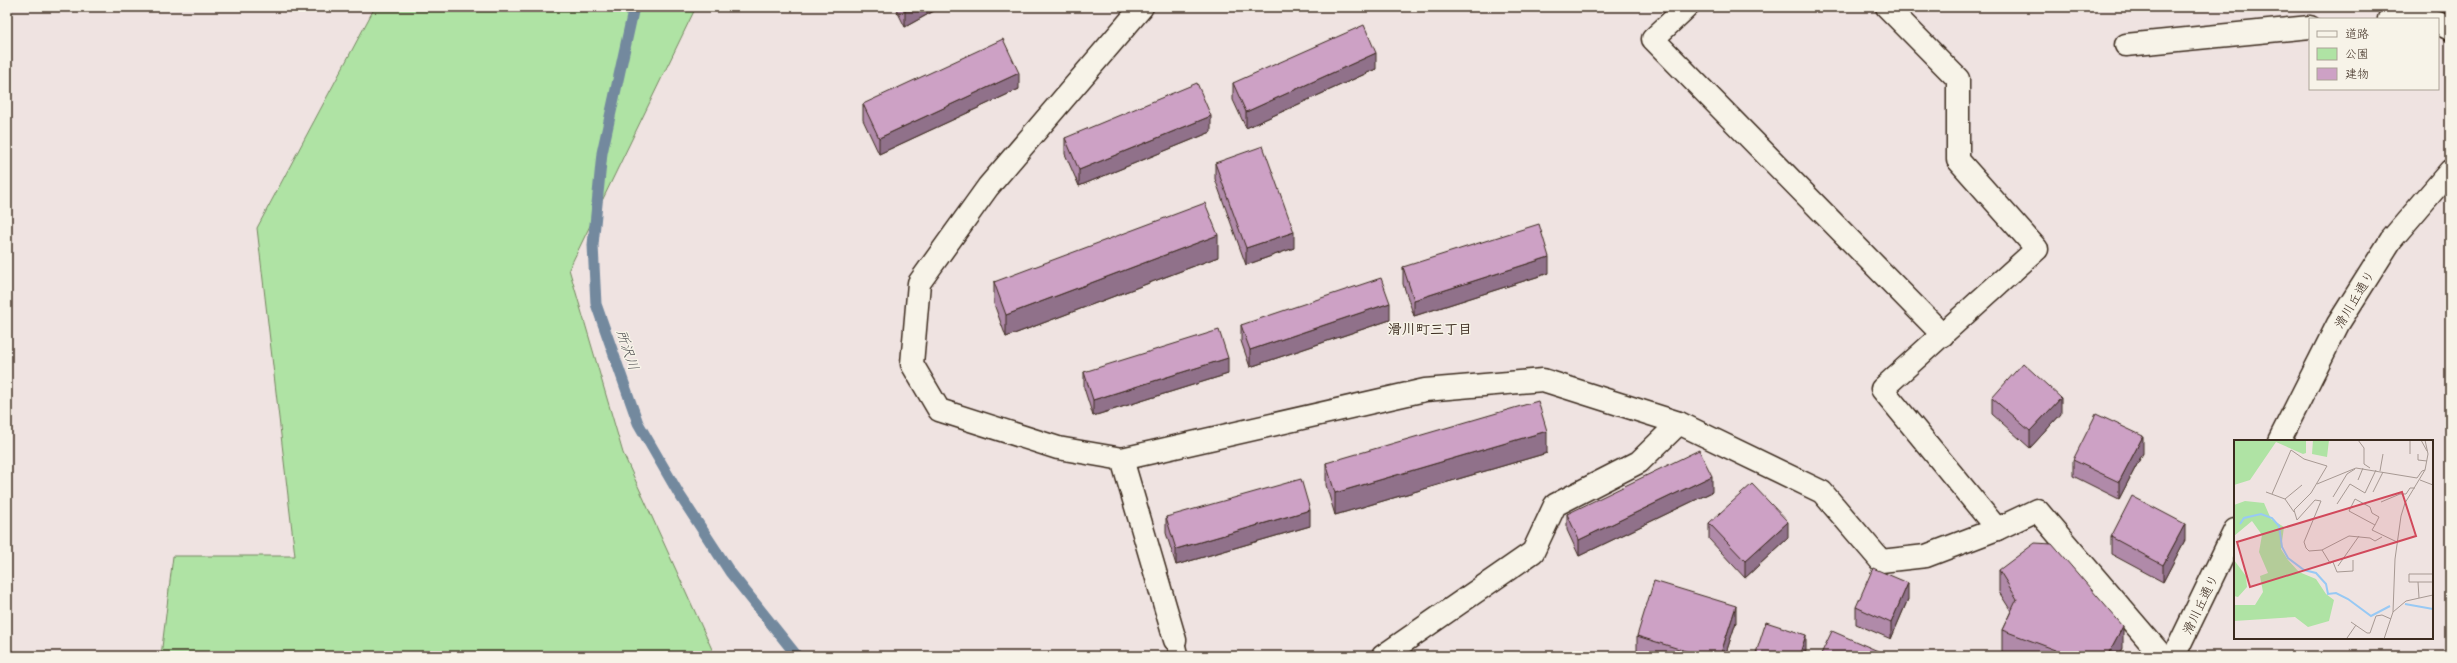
<svg xmlns="http://www.w3.org/2000/svg" width="2457" height="663" viewBox="0 0 2457 663" font-family="Sriracha,'Klee One',sans-serif">
	<style>
		.green { fill: #afe3a4; stroke: #758661 }
		.lines { fill: none; stroke-linecap: round; stroke-linejoin: round }
		.stream { stroke: #73899e; stroke-width: 11 }
		.lane-casing { stroke: #3b2a1e; stroke-width: 20 }
		.street-casing { stroke: #3b2a1e; stroke-width: 25 }
		.secondary-casing { stroke: #3b2a1e; stroke-width: 25 }
		.lane { stroke: #f7f3e8; stroke-width: 17 }
		.street { stroke: #f7f3e8; stroke-width: 22 }
		.secondary { stroke: #f7f3e8; stroke-width: 22 }
		.wall { fill: #b08aa9; stroke: #3b2a1e }
		.shaded-wall { fill: #90718a; stroke: #3b2a1e }
		.building { fill: #cda1c5; stroke: #3b2a1e }
		.labels { text-anchor: middle; stroke-width: 3; stroke-linejoin: round; paint-order: stroke }
		.street-label { font-size: 13px; fill: #3b2a1e; stroke: #f7f3e8 }
		.neighbourhood-label { font-size: 14px; font-weight: bold; fill: #3b2a1e; stroke: #f7f3e8 }
		.water-label { font-size: 14px; font-style: italic; fill: #525254; stroke: #f7f3e8 }
		.inset-river { fill: none; stroke: #98c9f4; stroke-width: 2 }
		.inset-road { fill: none; stroke: #a79993; stroke-width: 1 }
		.view { fill: #d1495b; fill-opacity: 0.15; stroke: #d1495b; stroke-width: 2 }
		.inset-edge { fill: none; stroke: #3b2a1e; stroke-width: 2 }
	</style>
	<rect width="100%" height="100%" fill="#efe3e1"/>
	<filter id="ink" filterUnits="userSpaceOnUse"><feTurbulence type="fractalNoise" baseFrequency=".025" numOctaves="2"/><feDisplacementMap in="SourceGraphic" scale="8" xChannelSelector="R" yChannelSelector="G"/><feConvolveMatrix kernelMatrix="1 2 1 2 8 2 1 2 1" color-interpolation-filters="sRGB"/></filter>
	<g filter="url(#ink)">
		<!-- green -->
		<path class="green" d="M375,7H696L569,269L623,453L715,656H161L173,556H295L257,228Z"/>
		<g class="lines">
			<!-- stream -->
			<path class="stream" d="M634,7L602,153L593,245L596,304L638,423L679,494L730,572L797,656"/>
			<!-- lane casing -->
			<g class="lane-casing">
				<path id="lane" d="M1175,640L1179,656"/>
			</g>
			<!-- street casing -->
			<g class="street-casing">
				<g id="street">
					<path d="M1142,7L988,187L919,283L912,364L939,410L1058,448L1122,459L1425,390L1543,380L1679,423L1822,492L1881,561L1926,556L1997,529"/>
					<path d="M1687,7L1653,39L1943,335"/>
					<path d="M1887,7L1958,79V160L2037,249L1882,389L1997,529L2037,510L2162,656"/>
					<path d="M2389,19L2423,16L2429,19"/>
					<path d="M2438,23L2450,29"/>
					<path d="M2126,45L2310,27"/>
					<path d="M1122,459L1175,640"/>
					<path d="M1383,656L1533,552L1555,505L1639,462L1679,423"/>
				</g>
			</g>
			<!-- secondary casing -->
			<g class="secondary-casing">
				<g id="secondary">
					<path d="M2279,441L2338,324L2391,240L2450,171"/>
					<path d="M2174,656L2235,530"/>
				</g>
			</g>
			<!-- lane -->
			<use href="#lane" class="lane"/>
			<!-- street -->
			<use href="#street" class="street"/>
			<!-- secondary -->
			<use href="#secondary" class="secondary"/>
		</g>
		<!-- wall -->
		<g class="wall">
			<path d="M895,7H941L905,27Z"/>
			<path d="M1376,69L1246,128L1233,100V83Z"/>
			<path d="M1019,89L879,154L863,120V104Z"/>
			<path d="M1211,132L1079,186L1065,154V138Z"/>
			<path d="M1215,163L1294,248L1246,265L1215,179Z"/>
			<path d="M1218,257L1006,337L994,304V282Z"/>
			<path d="M1403,267L1549,273L1414,316L1403,284Z"/>
			<path d="M1390,320L1250,367L1241,341V325Z"/>
			<path d="M1084,372L1228,374L1093,416L1084,388Z"/>
			<path d="M1992,398L2061,414L2030,448L1992,414Z"/>
			<path d="M1547,453L1335,515L1326,485V463Z"/>
			<path d="M2143,453L2119,499L2073,476V460Z"/>
			<path d="M1712,492L1579,556L1567,530V514Z"/>
			<path d="M1166,517L1310,526L1176,565L1166,533Z"/>
			<path d="M1709,523L1788,538L1745,578L1709,539Z"/>
			<path d="M2111,537L2185,540L2163,582L2111,554Z"/>
			<path d="M1999,570L2123,648L2119,656H2014L2002,652V630L2011,611L1999,592Z"/>
			<path d="M1908,599L1891,639L1856,624V607Z"/>
			<path d="M1736,622L1725,656H1649L1637,652V636Z"/>
		</g>
		<!-- shaded-wall -->
		<g class="shaded-wall">
			<path d="M905,7H941L905,27Z"/>
			<path d="M1376,53V69L1246,128V112Z"/>
			<path d="M1019,73V89L879,154V138Z"/>
			<path d="M1211,116V132L1079,186V170Z"/>
			<path d="M1294,232V248L1246,265V248Z"/>
			<path d="M1218,235V257L1006,337V315Z"/>
			<path d="M1549,257V273L1414,316V300Z"/>
			<path d="M1390,303V320L1250,367V350Z"/>
			<path d="M1228,358V374L1093,416V400Z"/>
			<path d="M2061,398V414L2030,448V431Z"/>
			<path d="M1547,431V453L1335,515V493Z"/>
			<path d="M2143,436V453L2119,499V482Z"/>
			<path d="M1712,476V492L1579,556V540Z"/>
			<path d="M1310,510V526L1176,565V549Z"/>
			<path d="M1788,522V538L1745,578V561Z"/>
			<path d="M2185,524V540L2163,582V565Z"/>
			<path d="M1908,583V599L1891,639V623Z"/>
			<path d="M1736,606V622L1725,656H1720Z"/>
			<path d="M2123,626V648L2119,656H2107Z"/>
			<path d="M1806,635V651L1804,656H1799Z"/>
		</g>
		<!-- building -->
		<g class="building">
			<path d="M1364,25L1376,53L1246,112L1233,83Z"/>
			<path d="M1003,39L1019,73L879,138L863,104Z"/>
			<path d="M1197,83L1211,116L1079,170L1065,138Z"/>
			<path d="M1263,146L1294,232L1246,248L1215,163Z"/>
			<path d="M1205,203L1218,235L1006,315L994,282Z"/>
			<path d="M1539,224L1549,257L1414,300L1403,267Z"/>
			<path d="M1381,278L1390,303L1250,350L1241,325Z"/>
			<path d="M1219,330L1228,358L1093,400L1084,372Z"/>
			<path d="M2023,363L2061,398L2030,431L1992,398Z"/>
			<path d="M1538,401L1547,431L1335,493L1326,463Z"/>
			<path d="M2096,414L2143,436L2119,482L2073,460Z"/>
			<path d="M1699,450L1712,476L1579,540L1567,514Z"/>
			<path d="M1301,479L1310,510L1176,549L1166,517Z"/>
			<path d="M1752,484L1788,522L1745,561L1709,523Z"/>
			<path d="M2132,496L2185,524L2163,565L2111,537Z"/>
			<path d="M2035,543L2052,544L2123,626L2107,656H2055L2056,650L2002,630L2017,599L1999,570Z"/>
			<path d="M1873,568L1908,583L1891,623L1856,607Z"/>
			<path d="M1654,581L1736,606L1720,656H1702L1637,636Z"/>
			<path d="M1766,622L1806,635L1799,656H1755Z"/>
			<path d="M1832,631L1878,651L1875,656H1820Z"/>
		</g>
	</g>
	<g class="labels">
		<!-- street labels -->
		<g class="street-label">
			<text transform="translate(2354 299) rotate(-59)" y="5">滑川丘通り</text>
			<text transform="translate(2200 604) rotate(-64)" y="5">滑川丘通り</text>
		</g>
		<!-- neighbourhood labels -->
		<g class="neighbourhood-label">
			<text x="1430" y="334">滑川町三丁目</text>
		</g>
		<!-- water labels -->
		<g class="water-label">
			<text transform="translate(628 350) rotate(71)" y="5">所沢川</text>
		</g>
	</g>
	<!-- overview -->
	<g transform="translate(2234 440)">
		<rect width="199" height="199" fill="#efe3e1"/>
		<path d="M0,0H72V13L69,14L42,2L16,40L0,45ZM79,0H95L93,17L78,14ZM11,61L30,63L37,79L50,87L47,109L54,120L65,132L82,139L92,154L100,160L95,181L74,187L61,177L0,181L1,165H21L29,152L26,136L34,133L25,112L28,95L18,81L0,96V65ZM0,120L12,136L13,147L4,157L0,156Z" fill="#afe3a4"/>
		<path class="inset-river" d="M6,84L10,78L27,74L38,78L45,86L48,107L54,118L70,130L82,133L92,144L94,154L102,153L114,159L137,176L156,166M171,164L199,169"/>
		<path class="inset-road" d="M124,0L130,8V24L136,28M176,0V14M187,0L193,11M184,14V20L193,21M146,31L149,14M124,40L129,28M186,40L199,45M83,44L122,28L183,38L188,31L191,30M32,52L51,59M139,52L149,32M38,54L57,10L70,19L93,26L77,53L60,70L63,80L81,60L87,61L70,102L72,108L75,111L88,110L115,96L136,98L141,101L148,97M99,57L113,34L121,29M147,62L166,54H172L176,48H181M103,64L116,44L131,53L142,30M60,72L51,59L68,45M141,85L115,71L121,59L136,67L138,73L145,77L141,85L138,90L163,102M88,110L96,123L99,122L103,132L119,131V120M104,126L125,96M199,134H175V142H199M184,142L185,158M159,172L172,161L199,155M117,182L133,193H136L142,176L148,175L157,179M113,198L122,185M150,199L159,172L161,119L167,76L171,63L191,30L194,14L191,0"/>
		<path class="view" d="M168,52L182,96L16,147L3,102Z"/>
		<rect width="199" height="199" class="inset-edge"/>
	</g>
	<!-- margin -->
	<rect width="2457" height="663" fill="none" stroke="#f7f3e8" stroke-width="24"/>
	<rect x="12" y="12" width="2433" height="639" fill="none" stroke="#3b2a1e" stroke-width="1.5" filter="url(#ink)"/>
	<!-- legend -->
	<rect x="2309" y="18" width="130" height="72" fill="#f7f3e8" stroke="#aca397"/>
	<rect x="2317" y="31" width="20" height="6" fill="#f7f3e8" stroke="#aca397"/>
	<text x="2345" y="38" font-size="12" fill="#3b2a1e">道路</text>
	<rect x="2317" y="48" width="20" height="12" fill="#afe3a4" stroke="#aca397"/>
	<text x="2345" y="58" font-size="12" fill="#3b2a1e">公園</text>
	<rect x="2317" y="68" width="20" height="12" fill="#cda1c5" stroke="#aca397"/>
	<text x="2345" y="78" font-size="12" fill="#3b2a1e">建物</text>
</svg>
